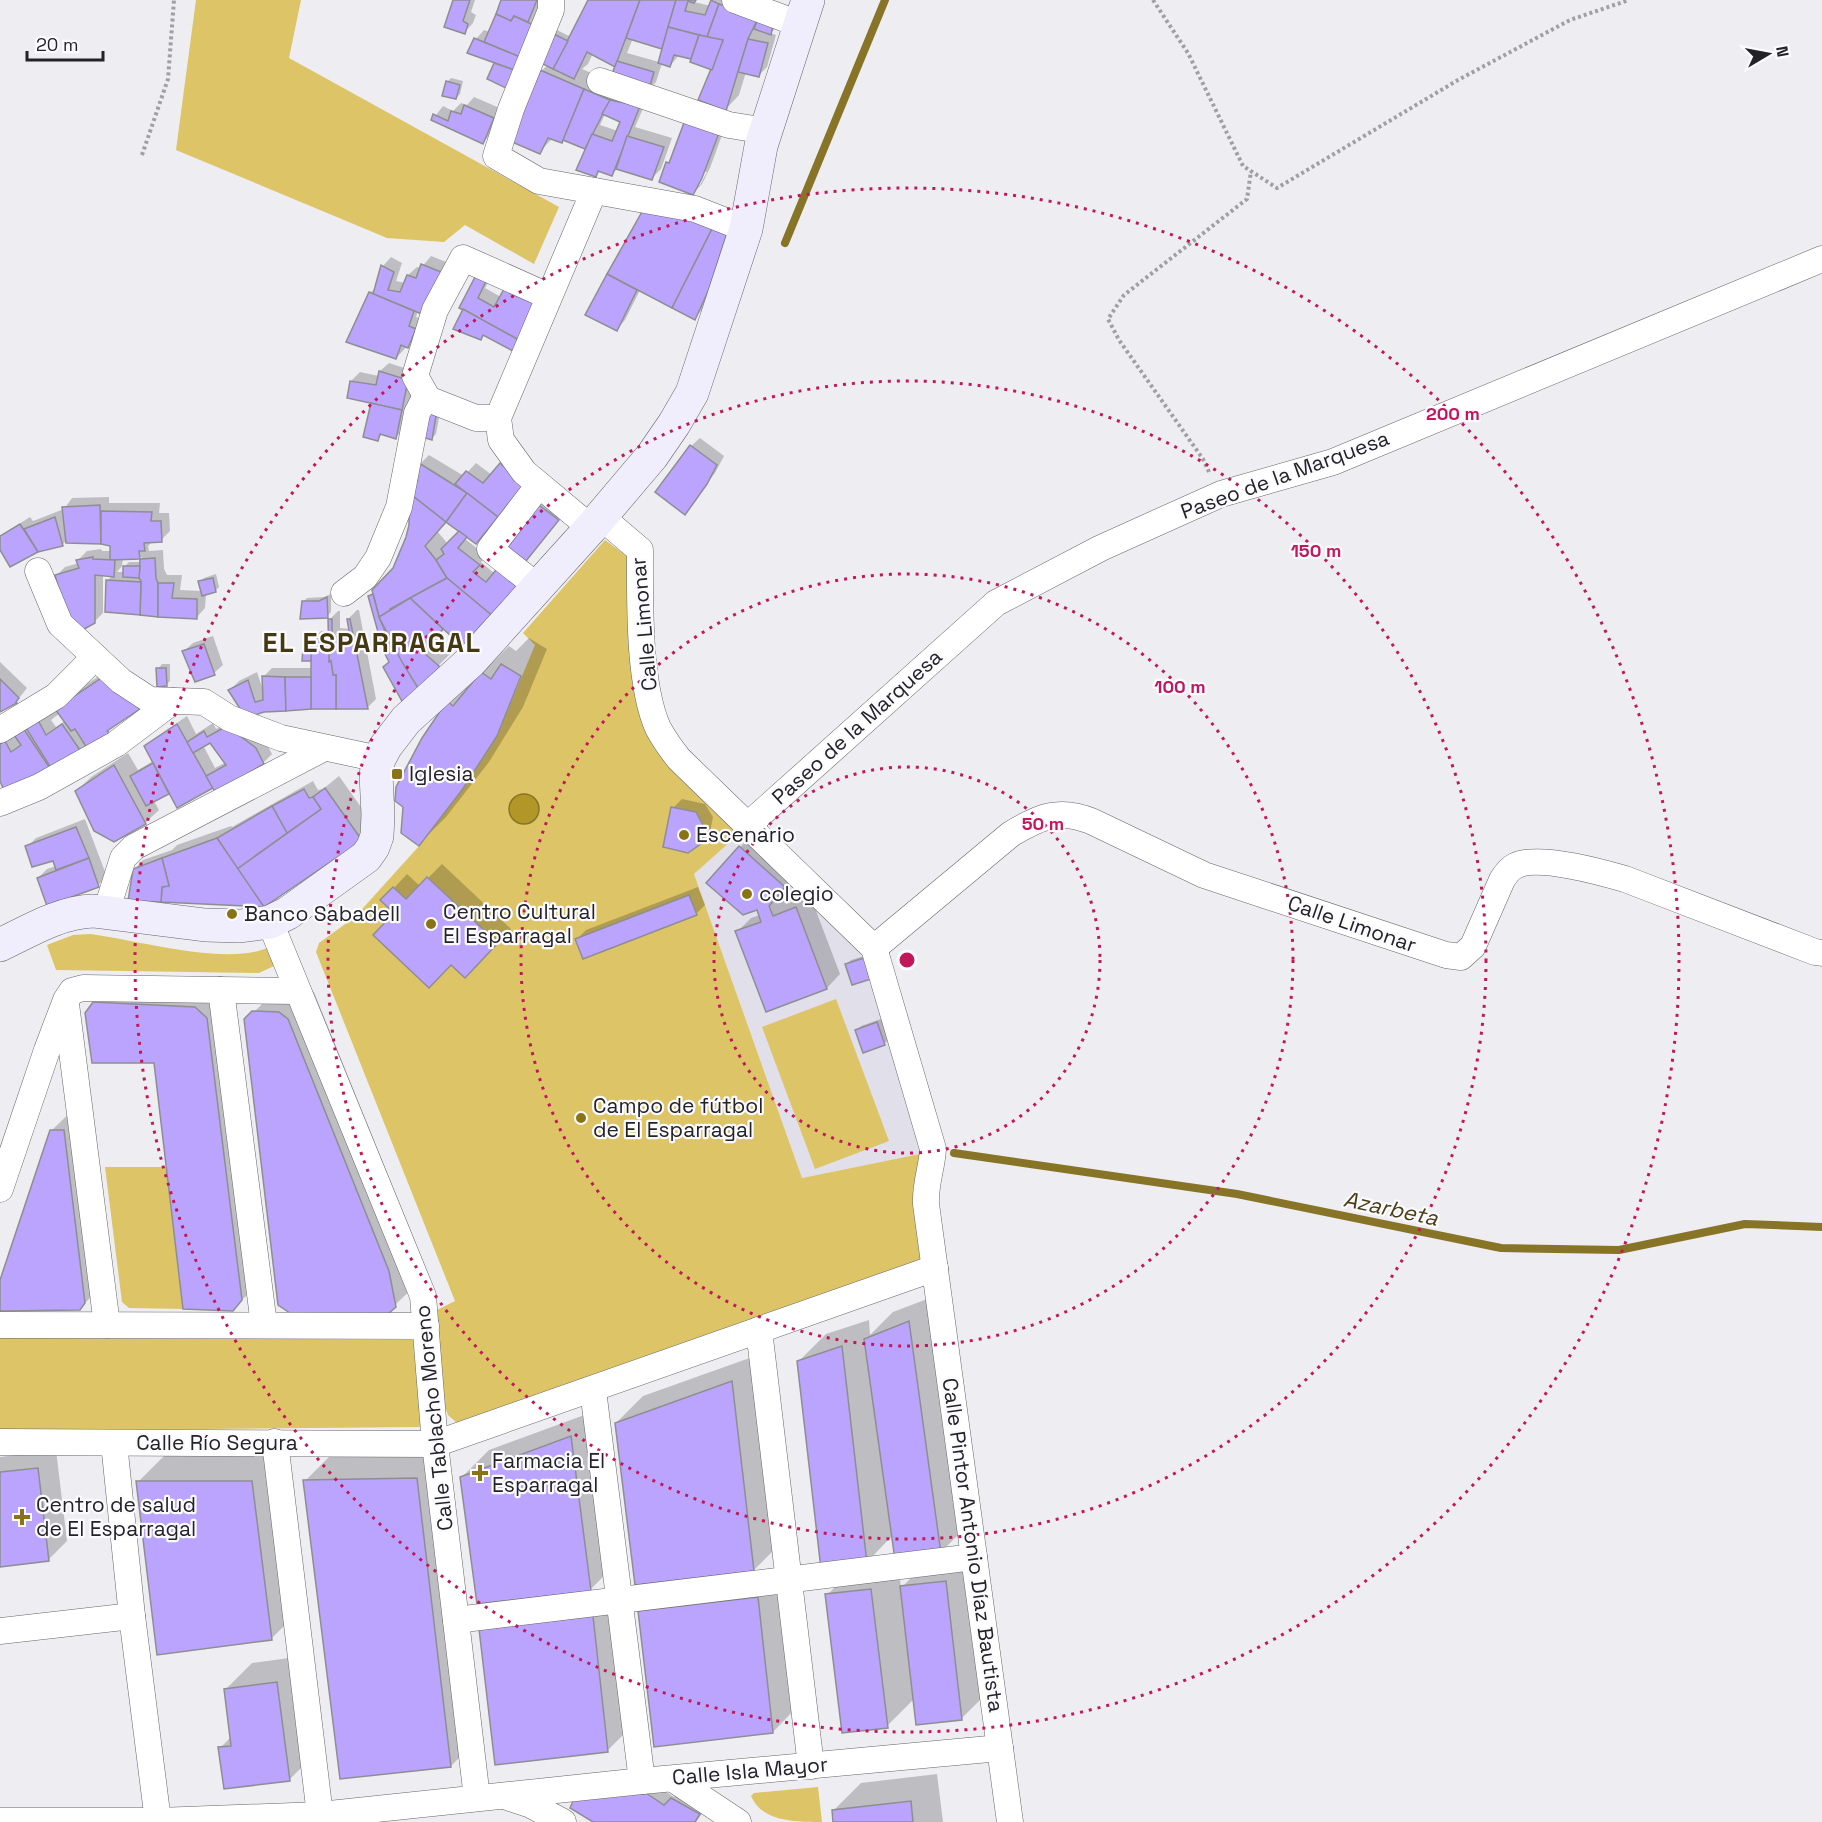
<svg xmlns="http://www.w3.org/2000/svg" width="1822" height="1822" viewBox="0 0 1822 1822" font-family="'Space Grotesk',sans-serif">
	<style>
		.built { fill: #e1dfea }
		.green { fill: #ddc466 }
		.water { fill: #b29728; stroke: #877427; stroke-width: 1.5 }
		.shadow { fill: #0003; fill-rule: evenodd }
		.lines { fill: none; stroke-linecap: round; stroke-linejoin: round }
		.stream { stroke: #877427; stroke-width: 8 }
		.building { fill: #baa4fd; stroke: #8e8e92; stroke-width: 1.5 }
		.street-casing { stroke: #666569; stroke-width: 27 }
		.secondary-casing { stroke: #666569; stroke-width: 34 }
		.path { stroke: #a09fa3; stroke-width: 4; stroke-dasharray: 3 3; stroke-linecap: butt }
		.street { stroke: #fff; stroke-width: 26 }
		.secondary { stroke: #f0edfc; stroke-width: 33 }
		.ring { fill: none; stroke: #c2185b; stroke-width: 3; stroke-dasharray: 3 6 }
		.poi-dot { fill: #8a7316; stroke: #fbfbff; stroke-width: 2 }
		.labels { text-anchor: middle; stroke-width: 4.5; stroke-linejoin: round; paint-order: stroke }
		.street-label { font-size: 21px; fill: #232325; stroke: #fbfbff }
		.poi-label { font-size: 21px; fill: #232325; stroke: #fbfbff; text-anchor: start }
		.water-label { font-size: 22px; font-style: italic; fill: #493d11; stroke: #fbfbff }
		.district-label { font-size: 27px; font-weight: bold; letter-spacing: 1.5px; fill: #443910; stroke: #fbfbff }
		.centre { fill: #c2185b; stroke: #fbfbff; stroke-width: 3 }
		.ring-label { font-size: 18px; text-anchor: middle; font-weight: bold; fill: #c2185b; stroke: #fbfbff; stroke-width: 4.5; stroke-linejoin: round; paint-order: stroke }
	</style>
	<rect width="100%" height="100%" fill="#eeedf2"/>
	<!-- built -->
	<path class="built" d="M740,833L860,950L925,1153L802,1178L694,874Z"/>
	<!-- green -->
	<g class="green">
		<path d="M196,0H301L289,58L559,207L534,264L465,225L444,242L387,238L176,150Z"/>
		<path d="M605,540L628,557L633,676L740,833L694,874L802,1178L920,1154L913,1189L923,1260L458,1424L448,1415L442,1399L437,1310L455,1301L316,952L319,943L355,917L419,846L462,790L497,736L535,645L523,633Z"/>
		<path d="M90,934C137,940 226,966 267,948L274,966L259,973L56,970L47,945L73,935Z"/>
		<path d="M836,999L889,1141L815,1169L762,1027Z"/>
		<path d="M105,1167H166L183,1309L129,1308L122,1302Z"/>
		<path d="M0,1337L414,1340L421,1427L0,1431Z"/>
		<path d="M818,1787L822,1822C795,1822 762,1822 751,1796L754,1793Z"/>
	</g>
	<!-- water -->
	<circle class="water" cx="524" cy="809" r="15"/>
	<!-- shadow -->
	<g class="shadow">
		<path d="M455,0H475L471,12L476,15L473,23L465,32Z"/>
		<path d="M503,0H542L516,85L495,64L496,62L476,39L484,30L490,32Z"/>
		<path d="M589,0H696L694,2L711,6L714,0H724L777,16L774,30L770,33L776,35L767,67L758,76L746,72L739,95L726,109L713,69L693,58L679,55L670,66L662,63L656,82L647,91L617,66L593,53L588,64L582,69L648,97L635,127L672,138L661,169L652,178L618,168L612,174L601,170L596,176L587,148L564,139L553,138L539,152L541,71L548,65L553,34L557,30L571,37ZM633,38L664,49L659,62L627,53ZM605,114L622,121L618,131L600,125Z"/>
		<path d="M451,78L463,81L460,94L456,98L447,82Z"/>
		<path d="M474,97L502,109L492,133L483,142L433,119L443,106L453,111L461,103L467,105Z"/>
		<path d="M726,124L710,168L702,184L693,193L668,163ZM704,171L707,172L700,185H696Z"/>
		<path d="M662,190L726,213L735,224L703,309L694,318L640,290L625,320L617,329L587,314L649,204Z"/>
		<path d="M431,256L454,265L418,311L416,317L424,320L416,337L396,358L370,293L377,287L383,266L391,257L402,263L396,281L405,283L408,275L417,267L421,268Z"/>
		<path d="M494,272L485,288L501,297L485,334L481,338L465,309L461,307Z"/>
		<path d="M389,363L416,372L404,429L395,438L383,433L378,439L373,401L351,381L360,372L379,376L380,371Z"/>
		<path d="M441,407L436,434L432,438L421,435Z"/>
		<path d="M700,438L724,456L715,473L684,513L691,446Z"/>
		<path d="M429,455L464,476L476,463L492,475L510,456L531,475L465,539L487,556L481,562L495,574L502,565L500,550L546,495L566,510L526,559L519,553L436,638L452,652L426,678L390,661L370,596L394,569L408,538L421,480L414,470ZM447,520L461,531L448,544L437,531Z"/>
		<path d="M109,497V503H160L159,513H169L170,531L161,540L153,541L148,546L149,551L163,550L164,569L167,575H182L180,590L202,591L200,582L204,578L216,574L219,587L215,591L206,594L205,608L197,617L107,581L113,575L103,574V613L94,622L56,576L65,567L79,563L78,560L87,551L101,549L102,551H112V544L66,541L62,545L37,551L0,547V536L30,517L33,521L64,509L72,498ZM142,557L141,562H129L125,566V572H117L122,566L123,558Z"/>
		<path d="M331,594V612L327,616L303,602L307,598L324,597Z"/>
		<path d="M357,610H359L376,699L368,707L264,710L230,690L239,681L257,672L263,690V677L272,668H312V657L304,649L312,644V640L321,631H330L329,620L338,611H340V628L350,629L348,619Z"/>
		<path d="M213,636L223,665L214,673L196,680L184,651L193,643Z"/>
		<path d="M529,638L547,649L523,707L489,762L446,817L419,844L448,702L482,673L509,646L516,651Z"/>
		<path d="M0,662L27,688L16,702L0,711Z"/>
		<path d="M117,664L152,695L139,708L81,751L50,769L0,777V744L4,739ZM60,713L65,721L56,727L51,720Z"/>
		<path d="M162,664H170V681L166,685L158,669Z"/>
		<path d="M187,716L196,734L213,723L216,729L237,718L264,739L272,754L263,763L213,786L170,792L154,801L159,810L145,823L77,791L91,777L128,753L138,770L153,761L146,747L155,738ZM211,741L226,762L215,768L203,745Z"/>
		<path d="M339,776L373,824L350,847L264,906L134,870L143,860L172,850L177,845L231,826L232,827L313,781L318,790L323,789Z"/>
		<path d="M682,799L705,804L713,817L710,832L701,842L673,808Z"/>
		<path d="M85,819L107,877L98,885L38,878L47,869L56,866L54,859L27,847L36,838Z"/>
		<path d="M753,833L798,873L782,891L786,904L810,895L840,974L827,988L737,932L751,918L760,915L758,908L708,883Z"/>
		<path d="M442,864L511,929L479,963L396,913L394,888L407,874L420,886Z"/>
		<path d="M698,887L705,905L696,914L577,939L586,930Z"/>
		<path d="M868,955L874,973L847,964L851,960Z"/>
		<path d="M122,976L222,980L260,1282L233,1309L155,1062L94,1003Z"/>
		<path d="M281,985L306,986L314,992L416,1244L422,1279L394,1306L246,1020Z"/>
		<path d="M881,1019L888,1040L884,1044L857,1030L861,1026Z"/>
		<path d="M79,1104L107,1281L79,1309L0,1310V1285L51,1131Z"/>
		<path d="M935,1296L967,1526L940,1553L893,1535L867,1562L798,1362L826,1334L869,1320L870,1335L893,1312Z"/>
		<path d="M758,1355L781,1543L754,1570L616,1423L643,1396Z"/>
		<path d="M598,1410L618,1562L591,1589L462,1477L489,1450Z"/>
		<path d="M56,1450L67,1541L48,1560L0,1565V1457Z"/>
		<path d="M443,1452L478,1739L451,1766L305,1481L332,1454Z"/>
		<path d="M165,1455H279L298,1612L271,1639L138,1482Z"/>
		<path d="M973,1555L989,1691L962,1718L915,1698L887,1726L827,1595L854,1568L898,1563L901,1588L929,1560Z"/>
		<path d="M784,1571L800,1704L773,1732L640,1612L667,1585Z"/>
		<path d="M619,1590L635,1723L608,1750L481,1630Z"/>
		<path d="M304,1656L316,1753L289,1780L220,1748L231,1737L225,1690L252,1663Z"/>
		<path d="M937,1774L943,1822H835L834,1810L861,1783Z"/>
		<path d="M655,1785L674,1797L681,1790L708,1805L696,1822H596Z"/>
	</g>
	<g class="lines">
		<!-- stream -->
		<g class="stream">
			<path d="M785,243L885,0"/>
			<path d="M954,1153L1237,1194L1501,1248L1619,1250L1745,1224L1822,1227"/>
		</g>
	</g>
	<!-- building -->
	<g class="building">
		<path d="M453,0H470L463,21L468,24L465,34L444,27Z"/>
		<path d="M501,0H537L528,22L514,16L511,21L496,14Z"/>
		<path d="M588,0H640L615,67L587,52L574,79L553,69Z"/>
		<path d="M640,0H676L662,49L626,38Z"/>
		<path d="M676,0H696L694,3L688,1L685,11L705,15L711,0L719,4L707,37L668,27Z"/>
		<path d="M719,4L759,16L748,39L726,111L698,100L723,40L707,37Z"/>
		<path d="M496,14L511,21L514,16L538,27L525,59L484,42Z"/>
		<path d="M759,16L774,20L771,35L754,29Z"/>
		<path d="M668,27L699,35L691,59L674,55L670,67L658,63Z"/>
		<path d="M552,33L568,41L553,69L539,62Z"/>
		<path d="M699,35L723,40L712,70L690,62Z"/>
		<path d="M474,38L525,59L520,72L467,53Z"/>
		<path d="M748,39L768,43L759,77L738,72Z"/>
		<path d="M617,61L654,72L648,93L609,81Z"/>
		<path d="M494,63L520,72L512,91L487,79Z"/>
		<path d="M540,70L584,89L562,143L548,138L540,154L512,142L511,138Z"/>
		<path d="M446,81L460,85L456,99L442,96Z"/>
		<path d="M584,89L610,100L585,149L563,140Z"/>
		<path d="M610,100L640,106L612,176L598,171L596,177L576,170L592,134L612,141L620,122L602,114Z"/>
		<path d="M464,105L494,118L483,144L431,120L433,114L448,121L451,111L461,114Z"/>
		<path d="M685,120L719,133L702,178L693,195L659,182L666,162L669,163Z"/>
		<path d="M627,136L664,147L652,180L616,169Z"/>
		<path d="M647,203L713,227L672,308L607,274Z"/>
		<path d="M713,227L727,233L709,289L695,320L672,308Z"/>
		<path d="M421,264L446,274L429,317L373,294L381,265L394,272L388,290L400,292L407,275L416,278Z"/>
		<path d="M607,274L637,290L617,331L585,315Z"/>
		<path d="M476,275L486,281L478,298L494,307L504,289L538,305L519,340L459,308Z"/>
		<path d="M369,292L414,311L409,326L416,329L408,348L401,345L396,359L346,342Z"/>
		<path d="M463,309L519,340L513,351L483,335L481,340L453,329Z"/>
		<path d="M379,371L408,380L402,410L347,398L350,381L376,385Z"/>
		<path d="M371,403L402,410L396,439L380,434L378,441L363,437Z"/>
		<path d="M437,410L432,440L419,436L423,416Z"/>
		<path d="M690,445L717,465L707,484L685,515L655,492Z"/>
		<path d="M419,463L467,493L446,522L409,493L418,480L412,476Z"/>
		<path d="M500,463L524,484L498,517L455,484L466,471L483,483Z"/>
		<path d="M409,493L446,522L425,546L436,560L447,578L390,609V611L379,617L372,590L393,568L406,537L409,525Z"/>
		<path d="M467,493L498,517L476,544L446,522Z"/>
		<path d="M536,503L559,520L526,561L518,555L513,561L498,550Z"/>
		<path d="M100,505L101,544L66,543L62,507Z"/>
		<path d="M101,511L152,512L151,521H161L162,542L144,543L145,551H139L140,559L110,560V546L101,544Z"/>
		<path d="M55,517L63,546L38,552L24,529Z"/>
		<path d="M20,524L38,552L10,567L0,550V536Z"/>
		<path d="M459,531L467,537L458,548L480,565L473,572L486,582L501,564L525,584L495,618L447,578L436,560L444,554L441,549Z"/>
		<path d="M93,557V559L115,560L114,577L95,575V623L79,632L66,617L55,575L79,568L76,560Z"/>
		<path d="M155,558L156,578L158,583V617L140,615L141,581L139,578L140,559Z"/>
		<path d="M123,566H140L139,578L123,577Z"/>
		<path d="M213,578L216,592L202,596L198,581Z"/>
		<path d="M447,578L495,618L467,651L410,598Z"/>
		<path d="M106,580L141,582L140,615L105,612Z"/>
		<path d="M158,583H174L172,598L197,599V619L158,617Z"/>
		<path d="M373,594L379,617L385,631L421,692L403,703L383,667L389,662L383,650L368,596Z"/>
		<path d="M327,597L328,618L300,619L302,601H319Z"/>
		<path d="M410,598L443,629L423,652L440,667L418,688L402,662L379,617Z"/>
		<path d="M328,619H332V637H350L347,619H350L368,709H336V675H333L331,661L329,662Z"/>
		<path d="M311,639H329V662L331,661L333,675H336V709H311Z"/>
		<path d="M204,644L215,675L195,682L182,651Z"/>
		<path d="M311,646V661H302L303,648Z"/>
		<path d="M501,664L521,676L497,736L462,790L419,846L401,833L403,807L395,801L396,787L422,738L447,701L453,706L481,672L491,679Z"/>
		<path d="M156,668H166L167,686L157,687Z"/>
		<path d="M262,676L285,677L286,711L264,712L246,718L228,690L248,680L255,702L263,700Z"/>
		<path d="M103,677L140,709L107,731L110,733L87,748L75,729L71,731L55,709Z"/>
		<path d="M285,677H311V709L286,711Z"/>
		<path d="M0,679L19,698L16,702L17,703L0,712Z"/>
		<path d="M38,720L46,735L62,724L82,753L51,768L26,728Z"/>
		<path d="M177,724L213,788L177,808L144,746Z"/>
		<path d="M227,726L256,748L264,764L215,792L206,776L226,765L210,743L193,753L187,742L204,731L207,737Z"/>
		<path d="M23,728L51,770L5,793L0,781V744L5,741L11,752L21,745L14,735Z"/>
		<path d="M153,763L169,794L146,806L130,776Z"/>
		<path d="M114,765L146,824L114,842L94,831L75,791Z"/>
		<path d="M325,788L361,839L351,848L264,907L237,869L321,809L313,797Z"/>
		<path d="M304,789L309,798L313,797L321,809L287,833L272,806Z"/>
		<path d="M272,806L287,833L237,869L217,838Z"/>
		<path d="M671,807L696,812L704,827L702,843L688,853L663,847Z"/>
		<path d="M76,827L89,858L56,870L53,861L32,867L25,846Z"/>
		<path d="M217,838L264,907L161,902L162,887L169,886L162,858Z"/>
		<path d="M739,846L785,887L769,906L773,916L796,907L827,989L766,1012L735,931L761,922L757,910L743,915L706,883Z"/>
		<path d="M89,858L99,887L47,906L37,878Z"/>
		<path d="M162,858L169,886L162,887L161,902L128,901L133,869Z"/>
		<path d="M427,877L498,943L465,978L451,965L429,988L373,935L394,913L380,900L393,887L406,899Z"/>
		<path d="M689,895L697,915L583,959L575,939Z"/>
		<path d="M864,958L871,979L852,985L845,964Z"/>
		<path d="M93,1002L195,1007L207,1018L242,1300L233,1311L183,1309L154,1063H92L85,1013Z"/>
		<path d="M252,1011L279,1012L288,1019L389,1271L396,1307L388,1314L290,1313L278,1305L244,1019Z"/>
		<path d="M877,1022L885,1045L863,1053L855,1030Z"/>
		<path d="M50,1130H64L85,1303L80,1310L0,1311V1280Z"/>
		<path d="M909,1321L941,1554L895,1560L864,1339Z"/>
		<path d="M842,1346L867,1563L821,1569L797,1361Z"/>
		<path d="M732,1381L754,1571L635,1585L615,1423Z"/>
		<path d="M571,1436L591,1591L477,1604L460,1477Z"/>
		<path d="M38,1468L49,1561L0,1567V1472Z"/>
		<path d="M417,1478L451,1767L340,1779L303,1480Z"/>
		<path d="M136,1481H252L272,1640L157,1655Z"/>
		<path d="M946,1581L962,1720L916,1725L900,1586Z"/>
		<path d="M871,1589L888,1728L842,1733L825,1594Z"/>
		<path d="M758,1597L773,1733L654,1747L638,1611Z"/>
		<path d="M593,1616L608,1752L495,1765L479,1629Z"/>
		<path d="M277,1682L290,1781L224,1789L218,1747L231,1746L224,1689Z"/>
		<path d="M646,1793L664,1805L671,1798L700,1814L695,1822H593L570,1808L574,1799Z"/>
		<path d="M911,1801L913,1822H833L832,1810Z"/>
	</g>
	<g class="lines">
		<!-- street casing -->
		<g class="street-casing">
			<g id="street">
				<path d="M551,0V10L511,109L496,156L539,181L695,209L746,229"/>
				<path d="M735,0L799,24"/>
				<path d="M600,81L729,125L766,131"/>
				<path d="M498,418H476L428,399L415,376L435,310L463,258L548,296"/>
				<path d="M600,516L640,550C640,600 638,683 658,728C664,739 671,749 679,759L874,948L933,1149C932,1168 925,1183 926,1204L1010,1822"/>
				<path d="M591,528L524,472L501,440L498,418L594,191"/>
				<path d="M38,571L60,624L121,681L150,700L204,702L229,718L281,738L379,759"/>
				<path d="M538,587L490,549L539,485"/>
				<path d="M344,593L365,577L378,558L399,507L417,413L426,396"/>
				<path d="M0,730L56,696L95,657"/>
				<path d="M0,803L39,787L116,744L173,701"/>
				<path d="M747,826L996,603L1101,548L1221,494L1333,462L1822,259"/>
				<path d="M106,912L123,858L134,847L324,748"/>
				<path d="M270,922L423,1296L435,1444L477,1798"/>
				<path d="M874,948L1011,834C1039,817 1059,808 1091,821L1204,875L1446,955L1461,957L1473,946L1502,880C1505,875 1509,869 1515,866C1537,854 1601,872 1625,879L1815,952L1822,953"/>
				<path d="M221,990L264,1325"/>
				<path d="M66,1004L107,1325"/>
				<path d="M0,1189L47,1050L66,1000L72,991L83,988L297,991"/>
				<path d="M0,1325L426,1326"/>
				<path d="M759,1330L811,1766"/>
				<path d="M593,1390L642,1781"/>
				<path d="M0,1442L435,1444L935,1268"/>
				<path d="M275,1442L320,1815L315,1822"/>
				<path d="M114,1443L132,1616L158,1821"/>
				<path d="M456,1620L974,1557"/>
				<path d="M0,1631L132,1616"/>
				<path d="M673,1779L738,1822"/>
				<path d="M507,1797L531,1805L563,1822"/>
				<path d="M0,1821H158L320,1815L642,1781L1000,1748"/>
			</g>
		</g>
		<!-- secondary casing -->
		<g class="secondary-casing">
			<path id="secondary" d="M0,945C29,931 60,912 93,911L205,925L240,926L270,922L288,913L366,857L373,847L377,836L378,815L376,775L379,759L386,746L406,720L471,661L591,528L652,456L674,424L692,393L746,229L761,146L808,0"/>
		</g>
		<!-- path -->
		<g class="path">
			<path d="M1153,0L1188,53L1243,166L1277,188L1458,80L1570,20L1629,0"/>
			<path d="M142,155L168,79L174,0"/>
			<path d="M1209,472L1203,459L1119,340L1108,319L1124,295L1247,199L1251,171"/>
		</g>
		<!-- street -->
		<use href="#street" class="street"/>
		<!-- secondary -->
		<use href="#secondary" class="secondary"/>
	</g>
	<!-- distance rings -->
	<g class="ring">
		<circle cx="907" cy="960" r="193"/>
		<circle cx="907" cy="960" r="386"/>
		<circle cx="907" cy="960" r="579"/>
		<circle cx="907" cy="960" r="772"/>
	</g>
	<!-- markers -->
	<g class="poi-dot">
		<rect x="391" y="768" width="12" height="12" rx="3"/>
		<circle cx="684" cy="835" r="6"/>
		<circle cx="747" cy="894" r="6"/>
		<circle cx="232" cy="914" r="6"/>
		<circle cx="431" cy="924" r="6"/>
		<circle cx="581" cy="1118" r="6"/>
		<path d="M477 1464h6v6h6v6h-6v6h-6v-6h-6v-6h6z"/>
		<path d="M19 1508h6v6h6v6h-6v6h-6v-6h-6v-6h6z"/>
	</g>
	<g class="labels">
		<!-- street labels -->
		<g class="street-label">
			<text transform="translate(1285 475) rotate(-20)" y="7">Paseo de la Marquesa</text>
			<text transform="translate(644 624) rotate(-95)" y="7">Calle Limonar</text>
			<text transform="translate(857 727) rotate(-42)" y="7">Paseo de la Marquesa</text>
			<text transform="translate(1352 924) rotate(19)" y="7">Calle Limonar</text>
			<text transform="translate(434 1418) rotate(-96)" y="7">Calle Tablacho Moreno</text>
			<text x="217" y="1450">Calle Río Segura</text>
			<text transform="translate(973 1545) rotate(82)" y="7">Calle Pintor Antonio Díaz Bautista</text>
			<text transform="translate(750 1771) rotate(-5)" y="7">Calle Isla Mayor</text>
		</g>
		<!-- poi labels -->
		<g class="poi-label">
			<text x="409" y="781">Iglesia</text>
			<text x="696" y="842">Escenario</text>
			<text x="759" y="901">colegio</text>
			<text x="443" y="919">Centro Cultural<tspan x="443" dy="24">El Esparragal</tspan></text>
			<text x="244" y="921">Banco Sabadell</text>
			<text x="593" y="1113">Campo de fútbol<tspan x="593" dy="24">de El Esparragal</tspan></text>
			<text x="492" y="1468">Farmacia El<tspan x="492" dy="24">Esparragal</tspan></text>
			<text x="36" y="1512">Centro de salud<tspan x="36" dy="24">de El Esparragal</tspan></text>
		</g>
		<!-- water labels -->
		<g class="water-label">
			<text transform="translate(1391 1208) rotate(12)" y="8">Azarbeta</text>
		</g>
		<!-- district labels -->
		<g class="district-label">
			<text x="372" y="652">EL ESPARRAGAL</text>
		</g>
	</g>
	<circle cx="907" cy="960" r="9" class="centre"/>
	<g class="ring-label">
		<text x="1453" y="420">200 m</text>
		<text x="1316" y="557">150 m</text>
		<text x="1180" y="693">100 m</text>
		<text x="1043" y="830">50 m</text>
	</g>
	<!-- north arrow -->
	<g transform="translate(1768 54) rotate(80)" stroke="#fbfbff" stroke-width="4.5" paint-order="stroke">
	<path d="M0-4.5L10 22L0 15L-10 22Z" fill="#232325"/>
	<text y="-9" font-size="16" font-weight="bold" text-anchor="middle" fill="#232325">N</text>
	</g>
	<!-- scale -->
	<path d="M27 51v9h76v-9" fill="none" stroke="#232325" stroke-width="3"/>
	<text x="36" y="51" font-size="18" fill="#232325" stroke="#fbfbff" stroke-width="4.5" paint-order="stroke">20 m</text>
</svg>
